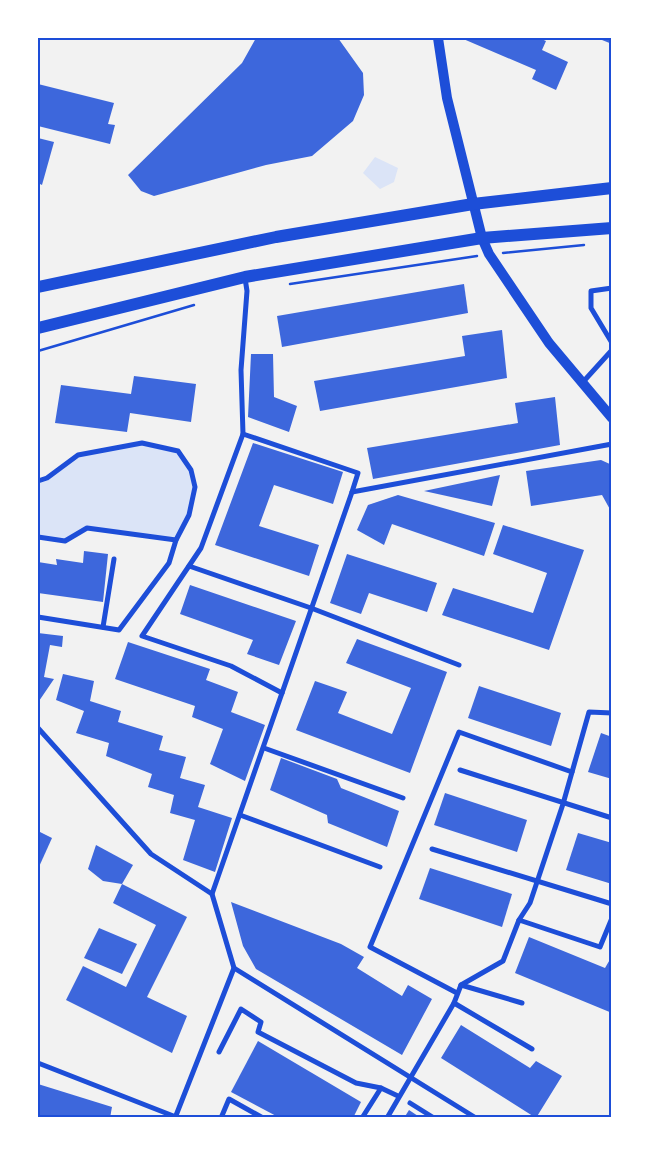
<svg xmlns="http://www.w3.org/2000/svg" width="649" height="1155" viewBox="0 0 649 1155" font-family="'Titillium Web',sans-serif">
	<style>
		.green { fill: #dbe4f7 }
		.building { fill: #3d67dc }
		.lines { fill: none; stroke-linecap: round; stroke-linejoin: round }
		.path { stroke: #1d4ed8; stroke-width: 2.5 }
		.minor { stroke: #1d4ed8; stroke-width: 5 }
		.secondary { stroke: #1d4ed8; stroke-width: 10 }
		.primary { stroke: #1d4ed8; stroke-width: 12 }
		.neatline { fill: none; stroke: #1d4ed8; stroke-width: 2 }
	</style>
	<rect width="100%" height="100%" fill="#f2f2f2"/>
	<!-- green -->
	<g class="green">
		<path d="M375,157L398,168L394,182L380,189L363,173Z"/>
		<path d="M142,443L178,451C182,457 188,464 191,470C201,494 187,520 176,540L87,528L65,541L38,537V481L47,478L78,455Z"/>
	</g>
	<!-- building -->
	<g class="building">
		<path d="M256,38H338L363,73L364,95L353,121L312,156L266,165L154,196L141,191L128,175L242,63Z"/>
		<path d="M461,38H539L546,41L542,50L568,62L556,90L532,79L536,70Z"/>
		<path d="M597,38H612V44Z"/>
		<path d="M38,84L114,103L108,124L115,125L110,144L38,126Z"/>
		<path d="M38,138L54,142L42,185L38,183Z"/>
		<path d="M464,284L468,313L282,347L277,316Z"/>
		<path d="M502,330L507,378L320,411L314,381L465,356L462,336Z"/>
		<path d="M251,354H273L274,397L297,406L289,432L248,417Z"/>
		<path d="M134,376L196,384L191,422L130,413L127,432L55,423L61,385L131,394Z"/>
		<path d="M555,397L560,445L373,479L367,448L518,423L515,403Z"/>
		<path d="M253,443L343,472L333,504L274,485L259,526L319,545L309,576L215,545Z"/>
		<path d="M601,460L612,465V513L602,495L531,506L526,471Z"/>
		<path d="M500,475L492,506L424,491Z"/>
		<path d="M398,495L495,523L484,556L392,524L384,545L357,530L368,505Z"/>
		<path d="M503,525L584,550L549,650L442,615L453,588L533,613L547,573L493,554Z"/>
		<path d="M84,551L108,554L103,602L38,593V562L57,565L56,559L83,563Z"/>
		<path d="M347,554L437,583L427,612L369,593L361,614L330,603Z"/>
		<path d="M190,585L296,621L279,665L247,654L253,640L180,614Z"/>
		<path d="M38,633L63,636L62,647L50,645L44,677L54,679L39,701L38,699Z"/>
		<path d="M357,639L447,672L410,773L296,730L315,681L347,692L338,713L392,734L411,688L346,663Z"/>
		<path d="M128,642L210,669L206,680L238,692L231,712L265,725L245,781L210,764L223,729L192,717L195,706L115,679Z"/>
		<path d="M63,674L94,681L90,701L121,711L118,722L163,736L159,750L186,757L180,778L205,785L198,807L232,818L215,872L183,860L195,820L170,813L174,795L148,787L152,774L106,756L109,743L76,733L84,711L56,700Z"/>
		<path d="M479,686L561,713L551,746L468,718Z"/>
		<path d="M601,733L612,737V779L588,772Z"/>
		<path d="M281,758L337,779L341,788L399,811L387,847L328,823L327,815L270,790Z"/>
		<path d="M445,793L527,820L517,852L434,825Z"/>
		<path d="M40,832L52,838L38,869V837Z"/>
		<path d="M578,833L612,843V884L566,870Z"/>
		<path d="M96,845L133,865L122,884L103,881L88,869Z"/>
		<path d="M430,868L512,894L502,927L419,899Z"/>
		<path d="M122,884L187,917L147,997L187,1016L172,1053L66,1000L83,966L126,987L156,925L113,903Z"/>
		<path d="M231,902L341,944L364,957L357,968L402,996L408,985L432,999L402,1055L256,969L243,946Z"/>
		<path d="M99,928L137,944L122,974L84,958Z"/>
		<path d="M529,937L605,968L612,956V1013L515,973Z"/>
		<path d="M461,1025L530,1068L536,1061L562,1076L536,1118L441,1058Z"/>
		<path d="M258,1041L361,1102L353,1118H280L231,1092Z"/>
		<path d="M38,1084L112,1107L110,1118H38Z"/>
		<path d="M409,1110L421,1118H404Z"/>
	</g>
	<g class="lines">
		<!-- path -->
		<g class="path">
			<path d="M503,253L584,245"/>
			<path d="M290,284L477,256"/>
			<path d="M38,351L194,305"/>
		</g>
		<!-- minor -->
		<g class="minor">
			<path d="M245,278L247,291L241,370L243,434L201,548L142,636L231,666L282,693"/>
			<path d="M612,288L591,291V308L612,343"/>
			<path d="M583,382L612,350"/>
			<path d="M243,434L358,473L352,492"/>
			<path d="M38,481L47,478L78,455L142,443L178,451L191,470L195,487L189,515L176,540L169,563L119,630L38,617"/>
			<path d="M38,537L65,541L87,528L176,540"/>
			<path d="M189,566L311,608L459,665"/>
			<path d="M103,627L114,559"/>
			<path d="M38,728L151,854L212,894L234,968L476,1118"/>
			<path d="M264,748L403,798"/>
			<path d="M460,770L612,818"/>
			<path d="M240,815L380,867"/>
			<path d="M432,849L612,904"/>
			<path d="M212,894L352,492L612,444"/>
			<path d="M519,920L600,947L612,918"/>
			<path d="M461,985L522,1003"/>
			<path d="M457,993L370,947L459,732L572,772"/>
			<path d="M454,1003L532,1049"/>
			<path d="M219,1052L241,1009L261,1022L258,1032L356,1083L381,1088"/>
			<path d="M38,1063L176,1117"/>
			<path d="M410,1103L434,1118"/>
			<path d="M175,1118L234,968"/>
			<path d="M221,1118L229,1099L263,1118"/>
			<path d="M362,1118L381,1088L398,1096"/>
			<path d="M387,1118L454,1003L461,985L503,961L519,920L530,903L563,804L589,712L612,713"/>
		</g>
		<!-- secondary -->
		<path class="secondary" d="M438,38L447,98L482,238L489,254L549,343L612,418"/>
		<!-- primary -->
		<g class="primary">
			<path d="M38,287L276,237L473,204L612,188"/>
			<path d="M38,328L245,277L482,238L612,228"/>
		</g>
	</g>
	<!-- border -->
	<rect width="649" height="1155" fill="none" stroke="#ffffff" stroke-width="78"/>
	<rect x="39" y="39" width="571" height="1077" class="neatline"/>
</svg>
